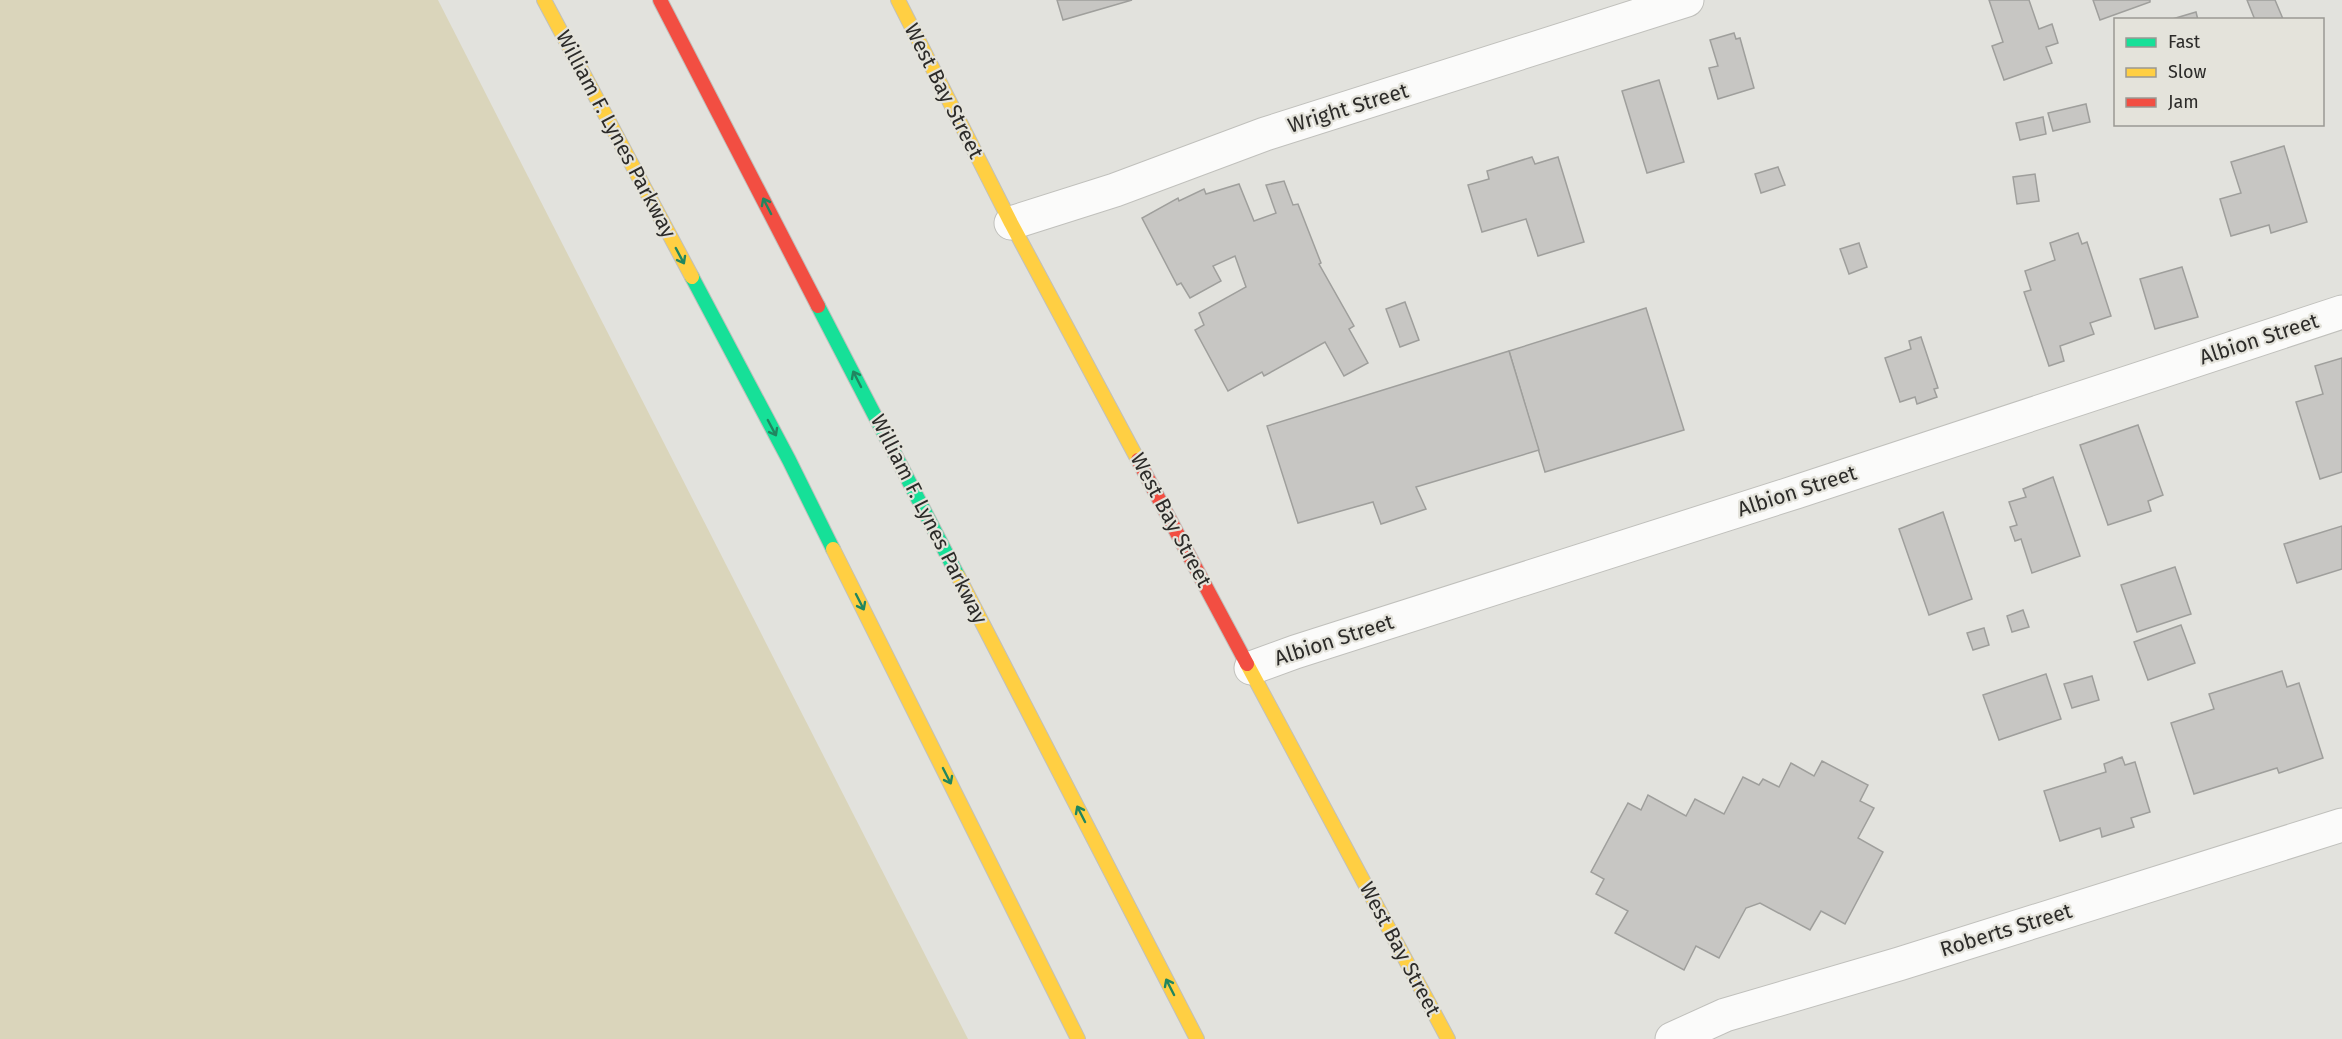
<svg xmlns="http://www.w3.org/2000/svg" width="2342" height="1039" viewBox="0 0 2342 1039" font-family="'Fira Sans',sans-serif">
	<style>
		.green { fill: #dad5bb }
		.building { fill: #c7c6c3; stroke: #9f9f9c; stroke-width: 1.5 }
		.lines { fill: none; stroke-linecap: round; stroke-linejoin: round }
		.street-casing { stroke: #c0c0bc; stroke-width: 35 }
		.fast-casing { stroke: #c0c0bc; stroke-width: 16 }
		.slow-casing { stroke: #c0c0bc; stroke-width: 16 }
		.jam-casing { stroke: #c0c0bc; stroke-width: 16 }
		.street { stroke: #fbfbfa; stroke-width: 33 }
		.fast { stroke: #16e098; stroke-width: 14 }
		.slow { stroke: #ffcf43; stroke-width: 14 }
		.jam { stroke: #f24e42; stroke-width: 14 }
		.oneway { stroke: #218660 }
		.labels { text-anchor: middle; stroke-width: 4.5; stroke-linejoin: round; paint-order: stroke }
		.street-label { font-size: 21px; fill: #2c2b29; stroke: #e4e3db }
	</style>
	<rect width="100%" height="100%" fill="#e2e2dd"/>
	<!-- green -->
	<path class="green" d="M0,0H438L968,1039H0Z"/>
	<!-- building -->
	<g class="building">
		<path d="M1057,0H1132L1063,20Z"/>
		<path d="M1989,0H2029L2039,29L2052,24L2058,43L2046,47L2052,63L2004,80L1992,46L2003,42Z"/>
		<path d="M2093,0H2150V2L2100,20Z"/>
		<path d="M2247,0H2275L2283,19L2255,20Z"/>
		<path d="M2196,12L2198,20H2169Z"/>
		<path d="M1734,33L1736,39L1740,38L1754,88L1718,99L1709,68L1718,66L1710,40Z"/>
		<path d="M1659,80L1684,162L1647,173L1622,91Z"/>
		<path d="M2086,104L2090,122L2053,131L2048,113Z"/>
		<path d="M2043,117L2046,134L2020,140L2016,123Z"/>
		<path d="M2284,146L2307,222L2271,233L2269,225L2231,236L2220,199L2241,193L2231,162Z"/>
		<path d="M1532,157L1535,164L1558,157L1584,242L1538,256L1526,219L1482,232L1468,185L1489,179L1487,171Z"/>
		<path d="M1778,167L1785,185L1761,193L1755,174Z"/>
		<path d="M2035,174L2039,201L2017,204L2013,177Z"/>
		<path d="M1284,181L1293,205L1298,204L1321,263L1319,264L1354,326L1349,329L1368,363L1344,376L1325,342L1264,376L1262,372L1228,391L1195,330L1204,325L1199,313L1246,287L1235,256L1213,266L1221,281L1190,298L1181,283L1177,285L1142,218L1178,198L1179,201L1204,189L1206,194L1239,184L1254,221L1276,213L1266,185Z"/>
		<path d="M2078,233L2082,244L2087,242L2111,316L2090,323L2094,334L2060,346L2064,361L2049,366L2024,292L2031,290L2025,271L2055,260L2050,243Z"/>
		<path d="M1859,243L1867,267L1849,274L1840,249Z"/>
		<path d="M2182,267L2198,317L2155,329L2140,279Z"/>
		<path d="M1405,302L1419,340L1400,347L1386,309Z"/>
		<path d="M1646,308L1684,430L1545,472L1509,351Z"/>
		<path d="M1921,337L1938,388L1934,389L1937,397L1917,404L1915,397L1900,402L1885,358L1911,349L1909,341Z"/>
		<path d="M1509,351L1539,450L1416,487L1426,509L1381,524L1373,502L1298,523L1267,426Z"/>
		<path d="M2342,358V472L2320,479L2296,402L2323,394L2315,366Z"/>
		<path d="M2138,425L2163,495L2148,501L2151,511L2108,525L2080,445Z"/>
		<path d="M2053,477L2080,556L2032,573L2021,539L2015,541L2010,527L2017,525L2009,502L2026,497L2023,489Z"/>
		<path d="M1943,512L1972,599L1929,615L1899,529Z"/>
		<path d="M2342,526V569L2297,583L2284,544Z"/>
		<path d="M2175,567L2191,614L2137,632L2121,585Z"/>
		<path d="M2023,610L2029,627L2012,632L2007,616Z"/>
		<path d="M2181,625L2195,663L2148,680L2134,642Z"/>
		<path d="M1984,628L1989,645L1973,650L1967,633Z"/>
		<path d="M2282,671L2287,687L2299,683L2323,758L2279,773L2277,768L2194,794L2171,723L2214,709L2209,694Z"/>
		<path d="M2046,674L2061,719L1999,740L1983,695Z"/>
		<path d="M2092,676L2099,700L2072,708L2064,684Z"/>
		<path d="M2122,757L2125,765L2135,762L2150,812L2131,818L2134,827L2102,837L2100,828L2060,841L2044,791L2106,772L2104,764Z"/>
		<path d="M1822,761L1868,785L1860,801L1874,808L1858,838L1883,852L1845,924L1821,911L1810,930L1760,903L1746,908L1719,958L1696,946L1684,970L1615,933L1628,911L1596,894L1604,879L1591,872L1628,803L1641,810L1648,795L1686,816L1695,799L1724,814L1743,777L1759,785L1763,779L1779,787L1791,763L1814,776Z"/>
	</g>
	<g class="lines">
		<!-- street casing -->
		<g class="street-casing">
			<g id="street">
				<path d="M1011,223L1115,190L1265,134L1687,0"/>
				<path d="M1251,668L1295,652L1796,492L2342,312"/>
				<path d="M1672,1039L1725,1015L1899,964L2342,825"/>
			</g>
		</g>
		<!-- fast casing -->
		<g class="fast-casing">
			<g id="fast">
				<path d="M692,277L789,460L833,549"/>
				<path d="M818,306L958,576"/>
			</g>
		</g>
		<!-- slow casing -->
		<g class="slow-casing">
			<g id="slow">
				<path d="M544,0L692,277"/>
				<path d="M898,0L1011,223L1138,460"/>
				<path d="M833,549L1078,1039"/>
				<path d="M958,576L1197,1039"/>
				<path d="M1247,664L1448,1039"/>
			</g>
		</g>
		<!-- jam casing -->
		<g class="jam-casing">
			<g id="jam">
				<path d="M660,0L818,306"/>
				<path d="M1138,460L1247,664"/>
			</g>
		</g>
		<!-- street -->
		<use href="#street" class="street"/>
		<!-- fast -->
		<use href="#fast" class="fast"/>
		<!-- slow -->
		<use href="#slow" class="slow"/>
		<!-- jam -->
		<use href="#jam" class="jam"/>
	</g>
	<!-- one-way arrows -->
	<defs><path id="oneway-shaft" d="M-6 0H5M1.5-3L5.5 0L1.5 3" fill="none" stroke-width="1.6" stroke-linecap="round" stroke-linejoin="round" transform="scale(1.5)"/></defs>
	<g class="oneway">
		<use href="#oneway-shaft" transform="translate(767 206) rotate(-117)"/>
		<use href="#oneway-shaft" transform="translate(680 256) rotate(62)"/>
		<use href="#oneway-shaft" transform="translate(857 379) rotate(-117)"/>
		<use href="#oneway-shaft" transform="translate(772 428) rotate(62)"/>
		<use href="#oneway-shaft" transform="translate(860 602) rotate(63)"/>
		<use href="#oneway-shaft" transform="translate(947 776) rotate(63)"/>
		<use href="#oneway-shaft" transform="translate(1081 814) rotate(-117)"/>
		<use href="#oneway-shaft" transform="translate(1170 987) rotate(-117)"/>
	</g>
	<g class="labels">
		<!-- street labels -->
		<g class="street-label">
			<text transform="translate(944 91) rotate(63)" y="7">West Bay Street</text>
			<text transform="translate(1348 108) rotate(-17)" y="7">Wright Street</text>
			<text transform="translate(616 134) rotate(62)" y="7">William F. Lynes Parkway</text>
			<text transform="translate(2259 339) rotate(-18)" y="7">Albion Street</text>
			<text transform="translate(1797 491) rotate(-18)" y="7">Albion Street</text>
			<text transform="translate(929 519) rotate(63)" y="7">William F. Lynes Parkway</text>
			<text transform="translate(1171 520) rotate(62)" y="7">West Bay Street</text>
			<text transform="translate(1334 640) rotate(-18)" y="7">Albion Street</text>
			<text transform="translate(2006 930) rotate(-17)" y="7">Roberts Street</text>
			<text transform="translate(1400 949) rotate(62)" y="7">West Bay Street</text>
		</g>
	</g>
	<!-- legend -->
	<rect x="2114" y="18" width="210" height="108" fill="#e4e3db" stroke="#9a9994" stroke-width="1.5"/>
	<rect x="2126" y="38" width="30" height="9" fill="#16e098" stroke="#9a9994" stroke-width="1.5"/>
	<text x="2168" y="48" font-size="18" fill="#2c2b29">Fast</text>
	<rect x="2126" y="68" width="30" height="9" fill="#ffcf43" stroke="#9a9994" stroke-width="1.5"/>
	<text x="2168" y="78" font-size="18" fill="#2c2b29">Slow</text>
	<rect x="2126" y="98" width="30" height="9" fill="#f24e42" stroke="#9a9994" stroke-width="1.5"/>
	<text x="2168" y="108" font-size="18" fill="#2c2b29">Jam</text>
</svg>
